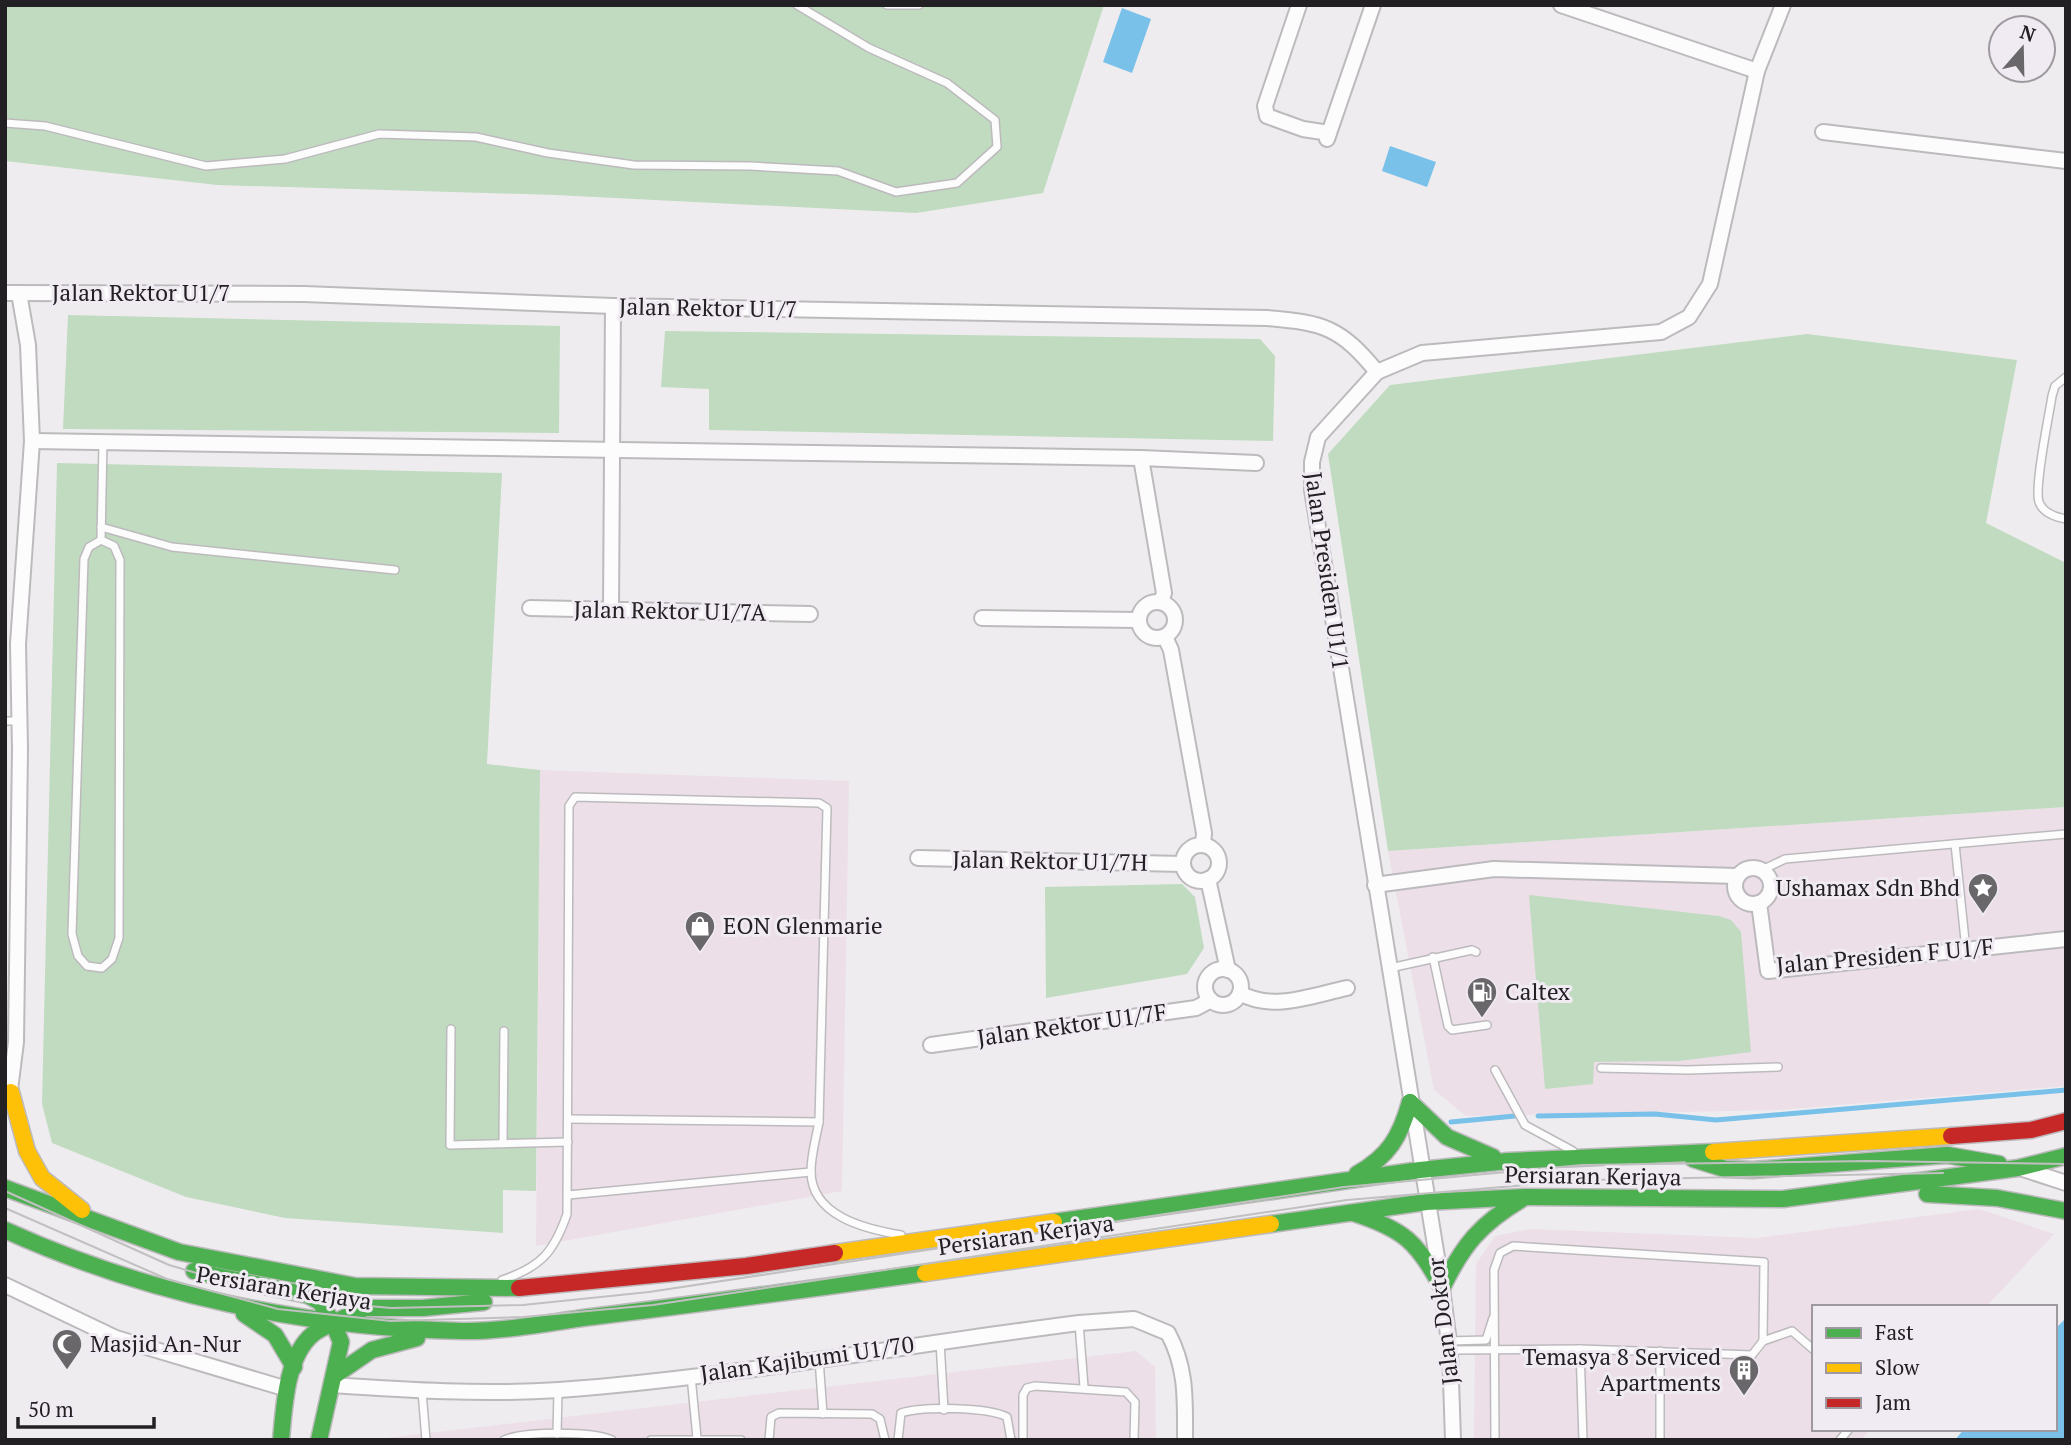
<svg xmlns="http://www.w3.org/2000/svg" width="2071" height="1445" viewBox="0 0 2071 1445" font-family="'PT Serif',serif">
	<style>
		.commercial { fill: #ecdfe8 }
		.green { fill: #c0dbc0 }
		.water { fill: #79c1e9 }
		.lines { fill: none; stroke-linecap: round; stroke-linejoin: round }
		.stream { stroke: #79c1e9; stroke-width: 5 }
		.lane-casing { stroke: #bdbabd; stroke-width: 10 }
		.street-casing { stroke: #bdbabd; stroke-width: 18 }
		.fast-casing { stroke: #bdbabd; stroke-width: 19 }
		.slow-casing { stroke: #bdbabd; stroke-width: 19 }
		.jam-casing { stroke: #bdbabd; stroke-width: 19 }
		.lane { stroke: #fdfcfd; stroke-width: 7 }
		.street { stroke: #fdfcfd; stroke-width: 14 }
		.fast { stroke: #4caf50; stroke-width: 16 }
		.slow { stroke: #ffc107; stroke-width: 16 }
		.jam { stroke: #c62828; stroke-width: 16 }
		.tram { stroke: #c0c0c0; stroke-width: 2 }
		.labels { text-anchor: middle; stroke-width: 6; stroke-linejoin: round; paint-order: stroke }
		.street-label { font-size: 23px; fill: #232023; stroke: #f0eaf2 }
		.poi-label { font-size: 23px; fill: #232023; stroke: #f0eaf2; text-anchor: start }
	</style>
	<rect width="100%" height="100%" fill="#efecf0"/>
	<!-- commercial -->
	<g class="commercial">
		<path d="M540,770L849,781L842,1191L536,1246Z"/>
		<path d="M2066,807V1086L1779,1110L1466,1116L1434,1090L1388,851Z"/>
		<path d="M1979,1209L2054,1234L1986,1307H1814V1429H1871L1861,1440H1474L1476,1264L1495,1236L1530,1229L1756,1238Z"/>
		<path d="M1136,1351L1155,1367L1156,1440H368Z"/>
	</g>
	<!-- green -->
	<g class="green">
		<path d="M5,5H1104L1043,193L916,213L555,195L217,185L5,161Z"/>
		<path d="M68,315L560,326L559,433L63,429Z"/>
		<path d="M665,331L1260,339L1275,356L1273,441L709,430V389L661,387Z"/>
		<path d="M1807,334L2017,360L1986,523L2066,563V807L1388,851L1328,454L1390,385Z"/>
		<path d="M57,463L502,473L487,764L540,770L536,1191L503,1190V1233L285,1218L186,1197L52,1143L42,1104Z"/>
		<path d="M1182,884L1195,897L1204,948L1187,974L1046,998L1045,887Z"/>
		<path d="M1529,895L1719,916L1731,920L1741,932L1751,1052L1679,1061L1594,1062L1593,1084L1545,1089Z"/>
	</g>
	<!-- water -->
	<g class="water">
		<path d="M1122,8L1151,19L1132,73L1103,62Z"/>
		<path d="M1390,146L1436,162L1427,187L1382,171Z"/>
		<path d="M2066,1318V1440H1955L1964,1429H2055V1329Z"/>
	</g>
	<g class="lines">
		<!-- stream -->
		<g class="stream">
			<path d="M1538,1116L1655,1114L1716,1120L2066,1090"/>
			<path d="M1451,1122L1515,1116"/>
		</g>
		<!-- lane casing -->
		<g class="lane-casing">
			<g id="lane">
				<path d="M887,5H919"/>
				<path d="M5,123L45,126L206,166L285,159L379,134L476,137L548,153L634,165L750,166L838,171L896,192L957,183L997,147L995,120L947,83L869,48L797,5"/>
				<path d="M2066,377L2055,386L2052,396C2049,416 2034,487 2039,502C2043,513 2055,517 2066,519"/>
				<path d="M101,527L172,547L395,570"/>
				<path d="M101,540L114,546L120,560L119,938L112,959L102,968L87,966L78,956L72,934L84,559L89,547L101,540L103,443"/>
				<path d="M5,721H19"/>
				<path d="M1955,844L1966,950"/>
				<path d="M1762,870L1785,859L2066,834"/>
				<path d="M1433,957L1448,1026L1452,1030L1487,1025"/>
				<path d="M1390,968L1472,950L1476,952"/>
				<path d="M451,1029L450,1145L568,1142"/>
				<path d="M1601,1068L1688,1070L1778,1067"/>
				<path d="M1495,1070L1525,1125L1573,1151"/>
				<path d="M569,1119L819,1122"/>
				<path d="M503,1143L504,1031"/>
				<path d="M568,1195L811,1172"/>
				<path d="M502,1280C541,1267 554,1252 567,1214L569,806L575,797L819,803L827,808L819,1122C816,1138 811,1155 811,1171C811,1216 865,1229 901,1235"/>
				<path d="M1079,1323L1084,1387"/>
				<path d="M1449,1341L1486,1340L1493,1318"/>
				<path d="M940,1342L944,1410"/>
				<path d="M1580,1349L1583,1440"/>
				<path d="M1450,1350L1580,1349L1752,1355L1763,1341L1792,1331L1814,1350"/>
				<path d="M1660,1351V1440"/>
				<path d="M819,1359L823,1414"/>
				<path d="M691,1376L697,1438"/>
				<path d="M422,1391L426,1440"/>
				<path d="M557,1434L558,1391"/>
				<path d="M504,1440C525,1431 592,1431 612,1440"/>
				<path d="M651,1440H741"/>
				<path d="M769,1440L771,1417L779,1413L872,1414L880,1419L885,1440"/>
				<path d="M898,1440L901,1413C922,1406 988,1407 1007,1417L1011,1440"/>
				<path d="M1023,1440V1395L1027,1388L1035,1386L1126,1392L1135,1402L1134,1440"/>
				<path d="M1495,1440L1494,1270L1500,1253L1513,1246L1764,1262L1763,1341"/>
				<path d="M1840,1440L1849,1429"/>
			</g>
		</g>
		<!-- street casing -->
		<g class="street-casing">
			<g id="street">
				<path d="M1299,5L1265,106L1267,116L1303,129L1329,133"/>
				<path d="M1561,5L1757,71"/>
				<path d="M1823,132L2066,161"/>
				<path d="M1327,139L1373,5"/>
				<path d="M5,293L304,294L613,306L1267,318C1324,323 1340,327 1377,372"/>
				<path d="M32,441L1141,458L1256,463"/>
				<path d="M1141,458L1164,593L1161,602"/>
				<circle cx="1157" cy="620" r="18"/>
				<path d="M530,608L810,614"/>
				<path d="M611,610L613,306"/>
				<path d="M982,618L1139,620"/>
				<path d="M1165,637L1171,650L1204,833L1203,845"/>
				<circle cx="1201" cy="863" r="18"/>
				<path d="M918,858L1183,864"/>
				<circle cx="1753" cy="886" r="18"/>
				<path d="M1208,879L1228,970"/>
				<path d="M1375,885L1494,869L1737,876"/>
				<path d="M1759,903L1768,971L2066,939"/>
				<circle cx="1223" cy="987" r="18"/>
				<path d="M1240,993C1272,1012 1313,995 1347,988"/>
				<path d="M931,1045L1196,1008L1211,1000"/>
				<path d="M9,1098L16,1042L20,749L18,644L32,441L28,345L19,293"/>
				<path d="M2023,1169L2066,1183"/>
				<path d="M5,1285L116,1338L287,1389"/>
				<path d="M332,1385C407,1390 483,1395 559,1390C733,1377 906,1345 1079,1323L1134,1319L1168,1333C1187,1368 1185,1401 1185,1440"/>
				<path d="M1453,1440L1450,1350L1442,1288L1312,490V462L1318,437L1377,372L1422,353L1661,332L1689,317L1710,284L1757,71L1783,5"/>
			</g>
		</g>
		<!-- fast casing -->
		<g class="fast-casing">
			<g id="fast">
				<path d="M1410,1102L1447,1137L1493,1157"/>
				<path d="M1693,1159L1725,1169L1753,1170L1947,1155L1999,1164"/>
				<path d="M1357,1174C1389,1156 1400,1137 1410,1102"/>
				<path d="M5,1188L179,1252L355,1286L519,1288"/>
				<path d="M1927,1194L1997,1198L2066,1211"/>
				<path d="M1353,1213C1403,1229 1418,1242 1442,1288"/>
				<path d="M1054,1222L1420,1170L1508,1161L1713,1152"/>
				<path d="M1271,1224L1426,1202L1525,1197L1783,1199L2018,1168L2066,1156"/>
				<path d="M5,1230C148,1295 306,1328 462,1331C507,1332 555,1321 599,1316C708,1303 817,1288 925,1273"/>
				<path d="M194,1271L307,1295L320,1302L333,1323"/>
				<path d="M1442,1288C1463,1245 1480,1224 1522,1199"/>
				<path d="M244,1314L275,1335L294,1367"/>
				<path d="M333,1323L365,1308H423L484,1302"/>
				<path d="M334,1376L372,1350L417,1338"/>
				<path d="M281,1440C284,1408 286,1356 313,1334C319,1329 327,1326 333,1323L341,1342L319,1440"/>
			</g>
		</g>
		<!-- slow casing -->
		<g class="slow-casing">
			<g id="slow">
				<path d="M5,1096L11,1092L27,1151L42,1178L82,1210"/>
				<path d="M1713,1152L1951,1136"/>
				<path d="M835,1253L1054,1222"/>
				<path d="M925,1273L1271,1224"/>
			</g>
		</g>
		<!-- jam casing -->
		<g class="jam-casing">
			<g id="jam">
				<path d="M1951,1136L2031,1130L2066,1121"/>
				<path d="M519,1288L746,1266L835,1253"/>
			</g>
		</g>
		<!-- lane -->
		<use href="#lane" class="lane"/>
		<!-- street -->
		<use href="#street" class="street"/>
		<!-- fast -->
		<use href="#fast" class="fast"/>
		<!-- slow -->
		<use href="#slow" class="slow"/>
		<!-- jam -->
		<use href="#jam" class="jam"/>
		<!-- tram -->
		<g class="tram">
			<path d="M5,1191L169,1265L282,1298L391,1308L523,1305L649,1292L1344,1187L1582,1165L1869,1161L2066,1164"/>
			<path d="M5,1208L167,1279L278,1309L391,1321L523,1317L653,1305L1347,1200L1586,1180L1943,1173"/>
		</g>
	</g>
	<!-- icons -->
	<defs>
		<g id="sight-pin" transform="scale(1.575)"><path d="M0 17L-7.5 6A9.5 9.5 0 1 1 7.5 6Z" fill="#6a676b" stroke="#f0eaf2"/><path d="M0-6L1.8-2.2L6-1.7L2.9 1.2L3.7 5.4L0 3.3L-3.7 5.4L-2.9 1.2L-6-1.7L-1.8-2.2Z" fill="#fff"/></g>
		<g id="shop-pin" transform="scale(1.575)"><path d="M0 17L-7.5 6A9.5 9.5 0 1 1 7.5 6Z" fill="#6a676b" stroke="#f0eaf2"/><path d="M-5-2.5h2.3a2.7 3.5 0 0 1 5.4 0H5L5.5 6h-11ZM-1.5-2.5h3a1.5 2.3 0 0 0-3 0Z" fill="#fff"/></g>
		<g id="fuel-pin" transform="scale(1.575)"><path d="M0 17L-7.5 6A9.5 9.5 0 1 1 7.5 6Z" fill="#6a676b" stroke="#f0eaf2"/><path d="M-5.5-6h7V0h2V4h1.3V-2.5L3-4.5l.8-.8L6-3V5H2.5V1h-1V6h-7ZM-4.2-4.7v3.2H.2V-4.7Z" fill="#fff"/></g>
		<g id="mosque-pin" transform="scale(1.575)"><path d="M0 17L-7.5 6A9.5 9.5 0 1 1 7.5 6Z" fill="#6a676b" stroke="#f0eaf2"/><path d="M3.5-4.9A6 6 0 1 0 3.5 4.9A5 5 0 1 1 3.5-4.9Z" fill="#fff"/></g>
		<g id="building-pin" transform="scale(1.575)"><path d="M0 17L-7.5 6A9.5 9.5 0 1 1 7.5 6Z" fill="#6a676b" stroke="#f0eaf2"/><path d="M-4-6H4V6H1V3H-1V6H-4ZM-2.5-4.3h1.7v1.8h-1.7ZM.8-4.3h1.7v1.8H.8ZM-2.5-1h1.7V.8h-1.7ZM.8-1h1.7V.8H.8Z" fill="#fff"/></g>
	</defs>
	<g fill-rule="evenodd">
		<use href="#sight-pin" x="1983" y="888"/>
		<use href="#shop-pin" x="700" y="926"/>
		<use href="#fuel-pin" x="1482" y="992"/>
		<use href="#mosque-pin" x="67" y="1344"/>
		<use href="#building-pin" x="1744" y="1370"/>
	</g>
	<g class="labels">
		<!-- street labels -->
		<g class="street-label">
			<text x="141" y="301">Jalan Rektor U1/7</text>
			<text transform="translate(708 308) rotate(1)" y="8">Jalan Rektor U1/7</text>
			<text transform="translate(1327 571) rotate(82)" y="8">Jalan Presiden U1/1</text>
			<text transform="translate(670 611) rotate(1)" y="8">Jalan Rektor U1/7A</text>
			<text transform="translate(1050 861) rotate(1)" y="8">Jalan Rektor U1/7H</text>
			<text transform="translate(1885 956) rotate(-5)" y="8">Jalan Presiden F U1/F</text>
			<text transform="translate(1072 1025) rotate(-8)" y="8">Jalan Rektor U1/7F</text>
			<text transform="translate(1593 1176) rotate(1)" y="8">Persiaran Kerjaya</text>
			<text transform="translate(1026 1235) rotate(-8)" y="8">Persiaran Kerjaya</text>
			<text transform="translate(284 1288) rotate(9)" y="8">Persiaran Kerjaya</text>
			<text transform="translate(1443 1321) rotate(-97)" y="8">Jalan Doktor</text>
			<text transform="translate(807 1359) rotate(-8)" y="8">Jalan Kajibumi U1/70</text>
		</g>
		<!-- poi labels -->
		<g class="poi-label">
			<text x="1960" y="896" text-anchor="end">Ushamax Sdn Bhd</text>
			<text x="723" y="934">EON Glenmarie</text>
			<text x="1505" y="1000">Caltex</text>
			<text x="90" y="1352">Masjid An-Nur</text>
			<text x="1721" y="1365" text-anchor="end">Temasya 8 Serviced<tspan x="1721" dy="26">Apartments</tspan></text>
		</g>
	</g>
	<!-- border -->
	<rect width="2071" height="1445" fill="none" stroke="#232023" stroke-width="14"/>
	<!-- legend -->
	<rect x="1812" y="1305" width="245" height="126" fill="#f0eaf2" stroke="#9e999f" stroke-width="2"/>
	<rect x="1826" y="1328" width="35" height="10" fill="#4caf50" stroke="#9e999f" stroke-width="2"/>
	<text x="1875" y="1340" font-size="21" fill="#232023">Fast</text>
	<rect x="1826" y="1363" width="35" height="10" fill="#ffc107" stroke="#9e999f" stroke-width="2"/>
	<text x="1875" y="1375" font-size="21" fill="#232023">Slow</text>
	<rect x="1826" y="1398" width="35" height="10" fill="#c62828" stroke="#9e999f" stroke-width="2"/>
	<text x="1875" y="1410" font-size="21" fill="#232023">Jam</text>
	<!-- north arrow -->
	<g transform="translate(2022 49) rotate(20)"><circle r="33" fill="#f0eaf2" stroke="#9e999f" stroke-width="2"/>
	<path d="M0-5L12 26L0 18L-12 26Z" fill="#6a676b"/>
	<text y="-10" font-size="19" font-weight="bold" text-anchor="middle" fill="#232023">N</text>
	</g>
	<!-- scale -->
	<path d="M18 1417v10h136v-10" fill="none" stroke="#232023" stroke-width="3.5"/>
	<text x="28" y="1417" font-size="21" fill="#232023" stroke="#f0eaf2" stroke-width="5" paint-order="stroke">50 m</text>
</svg>
